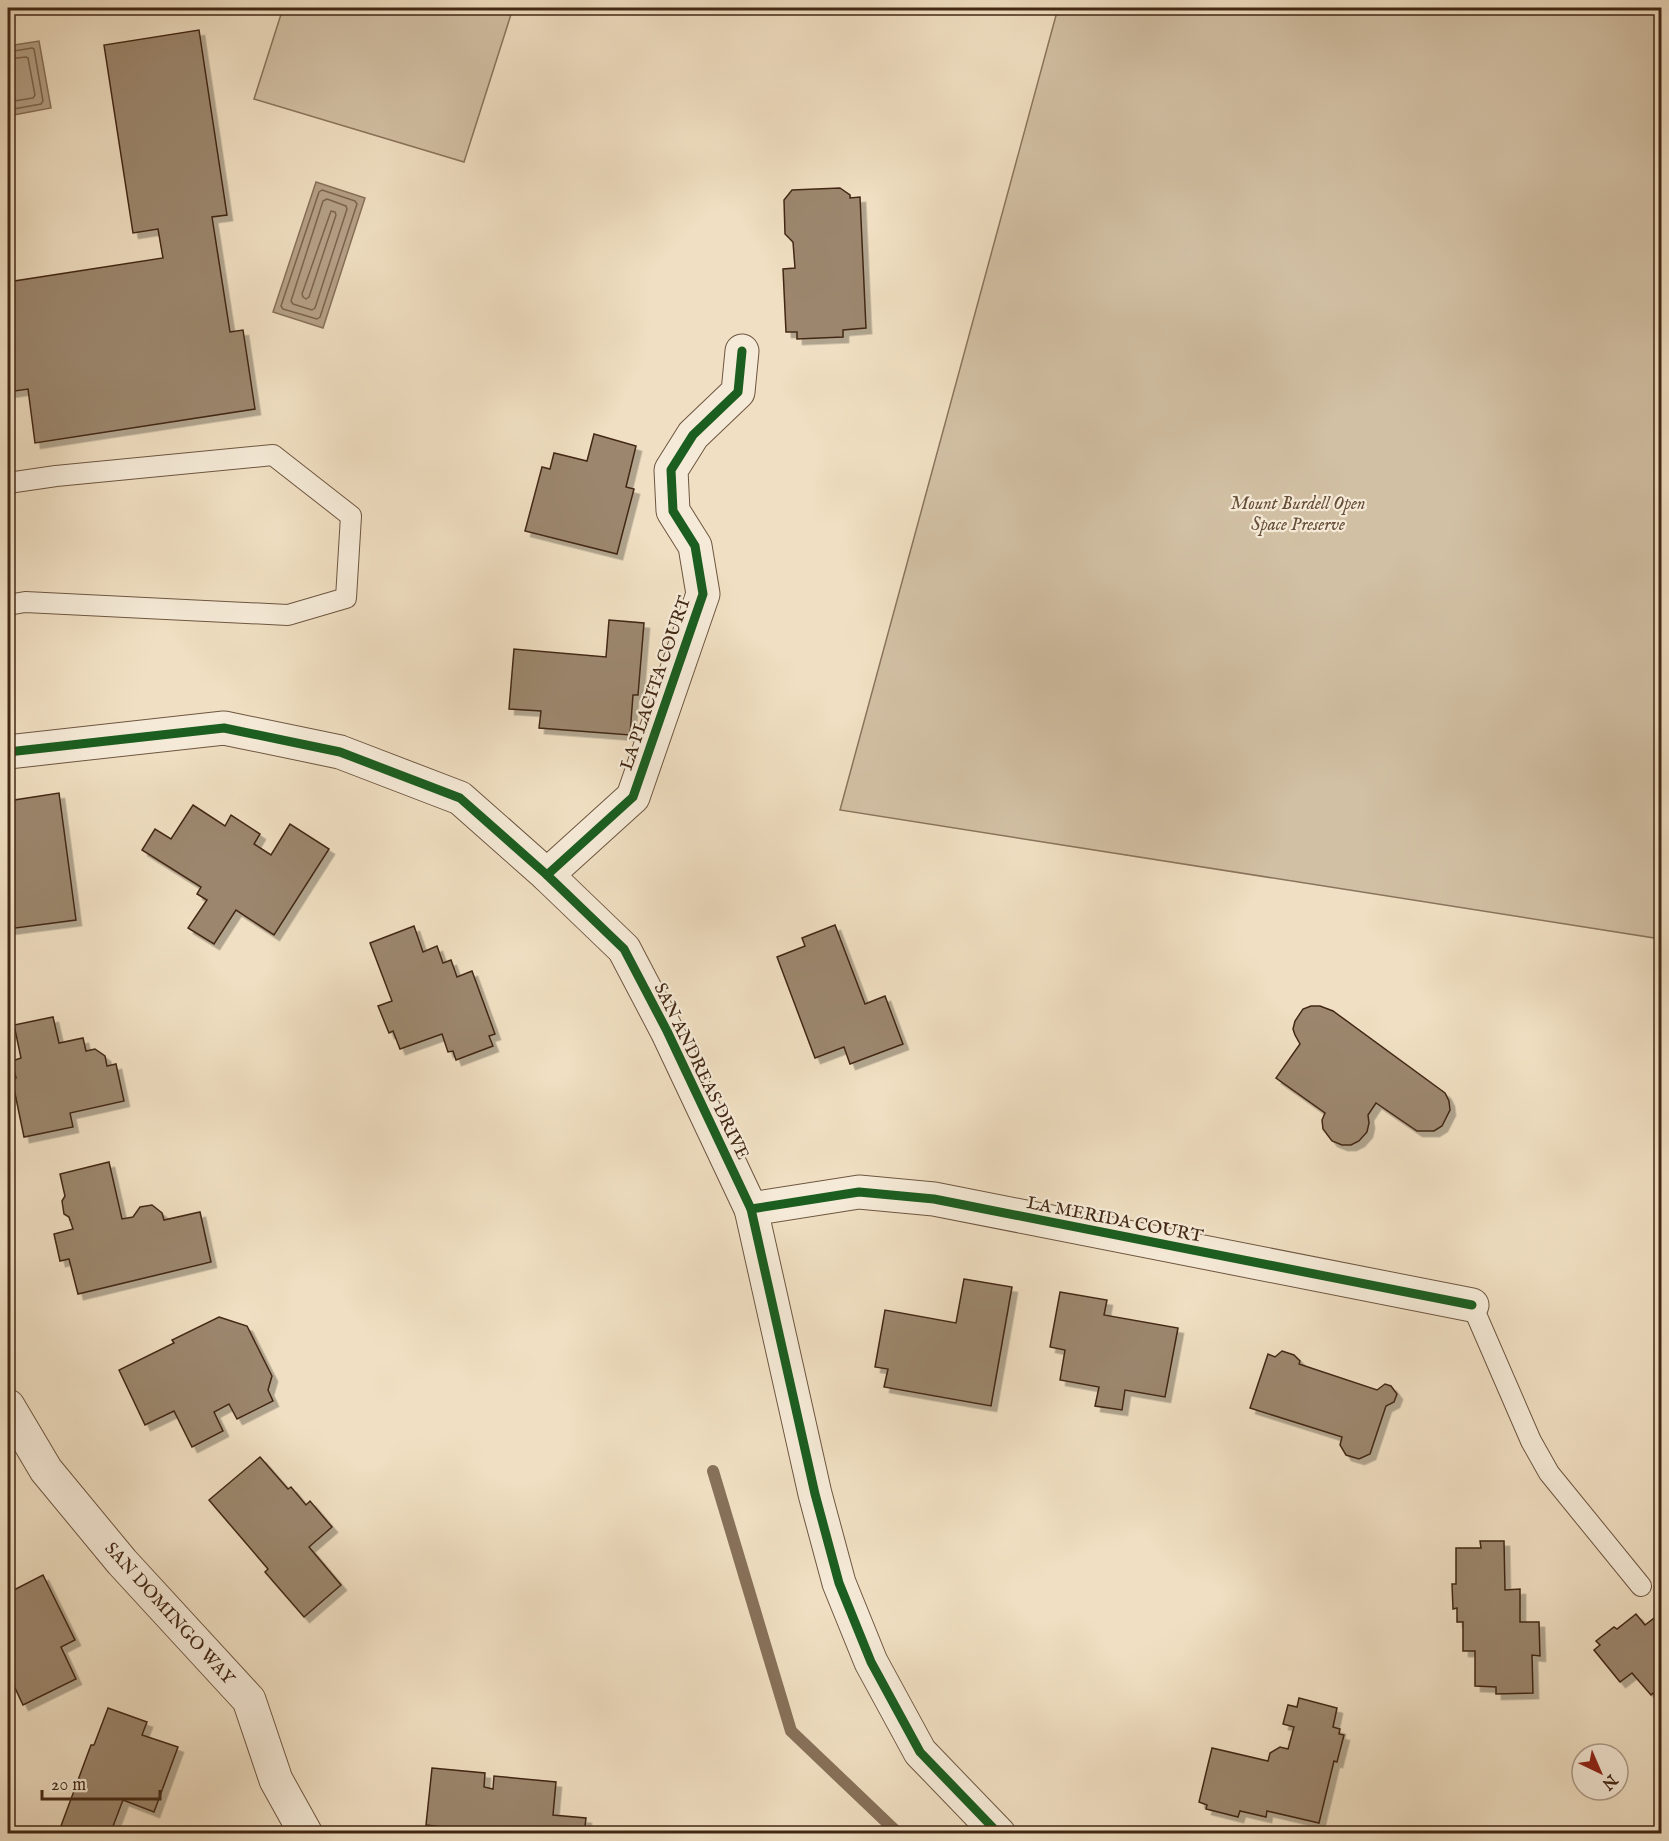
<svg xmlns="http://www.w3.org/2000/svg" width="1669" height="1841" viewBox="0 0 1669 1841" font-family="'IM FELL English',serif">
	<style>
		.green { fill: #d2c0a4; stroke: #8a745c; stroke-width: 1.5 }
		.water { fill: #b5a187; stroke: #877159; stroke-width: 1.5 }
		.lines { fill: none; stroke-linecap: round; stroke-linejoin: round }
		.shore { stroke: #7c644e; stroke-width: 1.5 }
		.stream { stroke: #877159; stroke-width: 12 }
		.building { fill: #9c876e; stroke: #422814; stroke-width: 1.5; filter: url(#shadow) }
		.lane-casing { stroke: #6e5640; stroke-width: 22 }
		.street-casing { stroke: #6e5640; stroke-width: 35 }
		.lane { stroke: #f5ead7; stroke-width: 20 }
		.street { stroke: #f5ead7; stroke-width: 33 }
		.cycleway-casing { stroke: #f5ead7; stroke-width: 13 }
		.cycleway { stroke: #1b5e20; stroke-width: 9 }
		.labels { text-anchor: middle; stroke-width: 4.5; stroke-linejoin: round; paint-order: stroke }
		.park-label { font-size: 18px; font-style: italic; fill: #664e38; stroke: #f5ead7 }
		.street-label { font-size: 18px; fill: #422814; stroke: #f5ead7 }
	</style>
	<defs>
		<filter id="shadow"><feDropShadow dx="5.5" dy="5.5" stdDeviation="0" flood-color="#0004"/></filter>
	</defs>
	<rect width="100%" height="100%" fill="#f0dfc2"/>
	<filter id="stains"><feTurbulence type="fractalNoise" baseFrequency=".00333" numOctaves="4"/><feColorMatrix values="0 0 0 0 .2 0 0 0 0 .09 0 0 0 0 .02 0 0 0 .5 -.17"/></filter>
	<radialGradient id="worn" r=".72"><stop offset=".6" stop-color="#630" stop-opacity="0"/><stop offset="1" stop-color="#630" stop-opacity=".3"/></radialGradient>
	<!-- green -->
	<g class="green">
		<path d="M283,8H513L464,162L254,99Z"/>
		<path d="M1058,8H1661V939L840,810Z"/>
	</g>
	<!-- water -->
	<g class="water">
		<path d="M39,41L51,108L8,116V46Z"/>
		<path d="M316,182L365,198L323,328L273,312Z"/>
	</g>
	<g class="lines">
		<!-- shore -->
		<g class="shore">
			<path d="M8,52L32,48L34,49L43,101L41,104L8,110"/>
			<path d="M8,59L26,57L28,58L35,95L33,98L8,102"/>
			<path d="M322,190L355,201L357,204L320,317L317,319L283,309L281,306L319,192Z"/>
			<path d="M327,199L346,206L347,209L315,308L312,310L293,304L291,301L323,201Z"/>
			<path d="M331,211L335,212L336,215L309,297L306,299L303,297L302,294Z"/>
		</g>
		<!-- stream -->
		<path class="stream" d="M713,1471L791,1731L899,1834"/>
	</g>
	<!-- building -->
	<g class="building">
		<path d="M199,30L227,215L212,217L230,332L243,330L255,409L35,443L28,389L8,392V282L163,258L158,229L133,233L104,45Z"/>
		<path d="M840,188L850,195V198L860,197L866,328L843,330V337L797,339V332H786L783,269L795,268L793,242L785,234L784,200L792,190Z"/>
		<path d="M594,434L636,446L626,487L634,489L617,554L525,531L542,467L550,469L554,453L587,461Z"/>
		<path d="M609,620L644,623L638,695H633L630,735L539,728L541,711L509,709L514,649L606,657Z"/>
		<path d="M59,793L76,920L8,929V801Z"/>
		<path d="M193,805L225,826L231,815L260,834L254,844L271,855L290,824L329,849L274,935L236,910L214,944L188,928L207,900L197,894L201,887L142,850L155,829L171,839Z"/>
		<path d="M835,925L865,1004L885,996L903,1044L850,1064L844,1047L815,1058L777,957L805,946L802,938Z"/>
		<path d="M414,926L423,952L437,946L443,963L451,960L457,977L472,971L495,1034L489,1036L493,1046L456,1060L453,1051L448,1052L442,1034L400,1049L393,1031L389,1033L378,1006L392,1001L370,943Z"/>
		<path d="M1311,1006H1320L1333,1011L1445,1093L1449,1101L1450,1110L1442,1126L1434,1131H1417L1376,1103L1368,1115L1369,1123L1367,1132L1359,1141L1351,1145H1342L1332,1141L1323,1129L1322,1120L1325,1113L1276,1078L1300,1044L1295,1035L1293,1029L1295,1021L1303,1009Z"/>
		<path d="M53,1017L59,1043L83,1038L86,1051L95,1049L105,1056L107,1066L116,1064L124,1101L70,1113L73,1127L24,1137L12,1079L16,1078L12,1061L21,1058L14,1025Z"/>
		<path d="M109,1162L122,1219L133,1217L140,1207L152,1205L162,1213L164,1220L200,1212L211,1262L78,1294L69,1259L60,1261L54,1234L73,1229L69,1217L64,1214L62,1201L65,1196L60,1174Z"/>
		<path d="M964,1279L1012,1287L991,1406L884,1387L888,1369L875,1367L885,1310L956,1323Z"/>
		<path d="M1060,1292L1107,1300L1104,1315L1178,1328L1165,1397L1125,1390L1122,1410L1095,1406L1099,1387L1060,1380L1065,1350L1050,1347Z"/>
		<path d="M219,1317L247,1326L272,1376L268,1390L273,1401L237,1419L229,1404L214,1412L223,1431L192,1447L174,1411L145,1425L119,1370L174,1343L172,1340Z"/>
		<path d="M1282,1351L1294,1355L1300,1361L1299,1364L1377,1390L1385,1384L1391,1386L1397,1394L1394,1402L1386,1406L1370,1454L1359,1459L1346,1455L1340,1445L1342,1437L1250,1408L1268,1354L1275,1357Z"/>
		<path d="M260,1457L288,1489L291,1487L306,1505L310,1501L332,1527L309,1547L341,1585L304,1617L265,1572L268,1569L209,1500Z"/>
		<path d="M1480,1541H1504L1505,1590L1520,1589V1622H1539L1540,1656L1532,1655L1533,1693L1496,1694V1687L1475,1686V1651H1463V1622H1457V1608L1453,1609L1452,1584H1456V1548H1481Z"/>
		<path d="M43,1575L75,1640L61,1647L76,1679L23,1705L8,1673V1593Z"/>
		<path d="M1662,1612V1703L1653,1693L1651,1695L1632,1673L1620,1682L1594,1650L1600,1645L1596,1641L1614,1627L1617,1629L1636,1614L1645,1625Z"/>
		<path d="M1299,1698L1337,1708L1333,1727L1340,1729L1339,1734L1344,1735L1337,1762L1334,1761L1319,1823L1267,1811L1266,1817L1240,1811L1238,1817L1206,1809L1207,1805L1199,1802L1212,1748L1268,1761L1270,1753L1280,1747L1288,1749L1294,1727L1283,1724L1288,1705L1297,1707Z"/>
		<path d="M108,1708L147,1722L142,1735L178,1747L154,1812L123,1800L110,1834H58L91,1745H94Z"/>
		<path d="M432,1768L485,1773L484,1787L493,1789L494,1776L556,1782L553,1815L586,1818L584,1834H440L441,1827L426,1825Z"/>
	</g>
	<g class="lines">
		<!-- lane casing -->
		<g class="lane-casing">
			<g id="lane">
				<path d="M8,483L56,476L273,455L351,516L346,598L288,615L25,602L8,605"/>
				<path d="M1472,1305L1531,1441L1549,1473L1641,1586"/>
			</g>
		</g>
		<!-- street casing -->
		<g class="street-casing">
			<g id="street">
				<path d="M8,752L224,728L340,752L460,798L547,875L624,949L667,1031L751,1209L815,1494L839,1583L871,1662L920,1752L999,1834"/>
				<path d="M547,875L633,797L703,594L695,546L673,511L671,470L693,435L738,392L742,351"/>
				<path d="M751,1209L859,1192L934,1199L1472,1305"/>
				<path d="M8,1406L46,1470L122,1562L249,1700L276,1780L306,1834"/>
			</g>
		</g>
		<!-- lane -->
		<use href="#lane" class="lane"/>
		<!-- street -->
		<use href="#street" class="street"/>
		<!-- cycleway casing -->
		<g class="cycleway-casing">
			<g id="cycleway">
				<path d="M8,752L224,728L340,752L460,798L547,875L624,949L667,1031L751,1209L815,1494L839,1583L871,1662L920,1752L999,1834"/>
				<path d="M547,875L633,797L703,594L695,546L673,511L671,470L693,435L738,392L742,351"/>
				<path d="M751,1209L859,1192L934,1199L1472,1305"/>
			</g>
		</g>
		<!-- cycleway -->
		<use href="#cycleway" class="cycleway"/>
	</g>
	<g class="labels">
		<!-- park labels -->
		<g class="park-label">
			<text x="1298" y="509">Mount Burdell Open<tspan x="1298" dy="21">Space Preserve</tspan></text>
		</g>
		<!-- street labels -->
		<g class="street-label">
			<text transform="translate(655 683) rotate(-71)" y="6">LA PLACITA COURT</text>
			<text transform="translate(702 1071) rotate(64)" y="6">SAN ANDREAS DRIVE</text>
			<text transform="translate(1115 1219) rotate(11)" y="6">LA MERIDA COURT</text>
			<text transform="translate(170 1613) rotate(48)" y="6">SAN DOMINGO WAY</text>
		</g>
	</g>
	<!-- margin -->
	<rect width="1669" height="1841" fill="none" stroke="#f0dfc2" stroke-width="30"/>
	<rect x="9" y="9" width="1651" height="1823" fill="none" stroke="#422814" stroke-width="3"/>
	<rect x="15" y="15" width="1639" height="1811" fill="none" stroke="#422814" stroke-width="1.5"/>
	<!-- north arrow -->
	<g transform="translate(1600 1772) rotate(136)"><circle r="28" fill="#f5ead7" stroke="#ad9c89" stroke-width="1.5"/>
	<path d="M0-4.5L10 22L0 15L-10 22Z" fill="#8f2418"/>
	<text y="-9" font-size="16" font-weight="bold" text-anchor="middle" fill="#422814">N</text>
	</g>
	<!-- scale -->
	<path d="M42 1790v9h118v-9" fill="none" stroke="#422814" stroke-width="3"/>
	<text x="51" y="1790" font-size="18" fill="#422814" stroke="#f5ead7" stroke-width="4.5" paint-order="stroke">20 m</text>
	<rect width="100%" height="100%" filter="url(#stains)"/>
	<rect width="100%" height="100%" fill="url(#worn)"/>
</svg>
